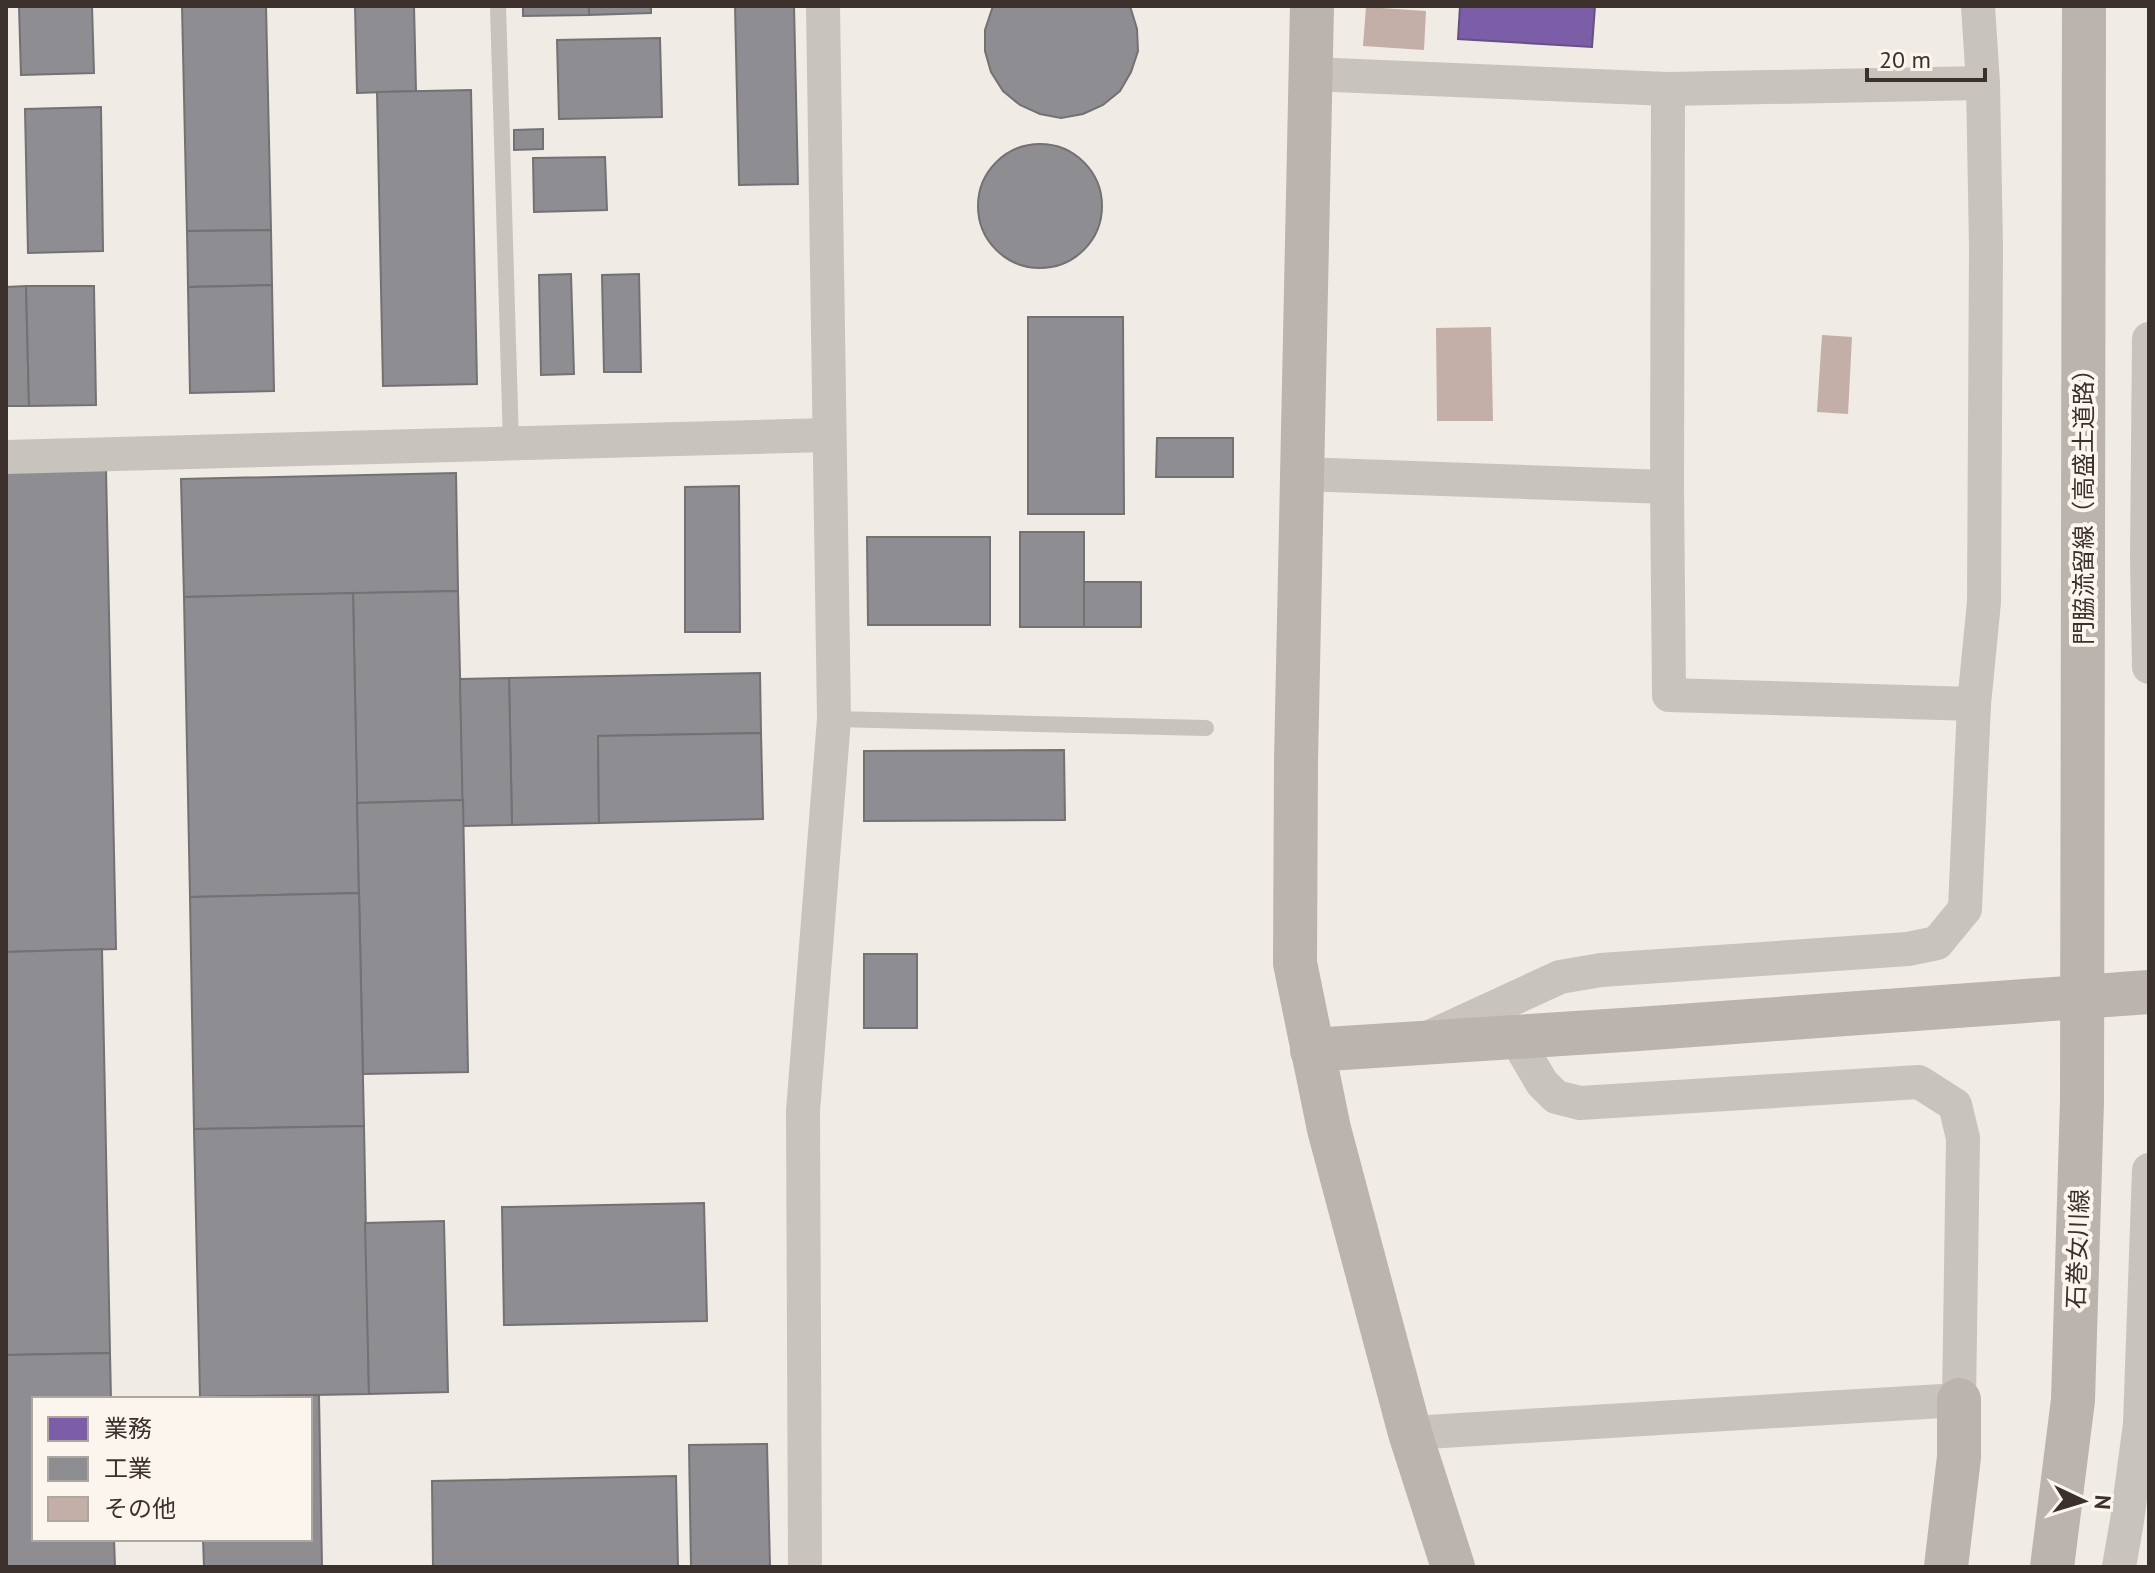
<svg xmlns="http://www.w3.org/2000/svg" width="2155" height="1573" viewBox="0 0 2155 1573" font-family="'PT Sans','Noto Sans JP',sans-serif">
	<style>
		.offices { fill: #7b5ea7; stroke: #685082; stroke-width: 2 }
		.industry { fill: #8d8d92; stroke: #747173; stroke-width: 2 }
		.building { fill: #c3afa7 }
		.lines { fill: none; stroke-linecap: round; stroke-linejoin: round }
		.lane { stroke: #c9c3be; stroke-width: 16 }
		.street { stroke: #c9c3be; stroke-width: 34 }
		.secondary { stroke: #bab3ae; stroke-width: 44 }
		.labels { text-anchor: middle; stroke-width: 8; stroke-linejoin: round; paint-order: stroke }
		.street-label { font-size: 24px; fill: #3b302b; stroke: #fbf5ee }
	</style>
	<rect width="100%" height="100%" fill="#f0ebe5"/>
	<!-- offices -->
	<path class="offices" d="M1460,6H1595L1592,47L1458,39Z"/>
	<!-- industry -->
	<g class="industry">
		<path d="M19,6H92L94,73L21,75Z"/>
		<path d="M182,6H266L271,230L187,231Z"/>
		<path d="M355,6H414L416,91L357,93Z"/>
		<path d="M523,6H589V15L523,16Z"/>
		<path d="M589,6H651V13L589,15Z"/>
		<path d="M735,6H794L798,184L739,185Z"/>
		<path d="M993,6H1130L1137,29L1138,51L1131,72L1120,91L1103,105L1083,114L1061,118L1040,114L1020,105L1003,91L991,72L985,51V30Z"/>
		<path d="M660,38L662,117L559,119L557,40Z"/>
		<path d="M471,90L477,384L383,386L377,92Z"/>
		<path d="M101,107L103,251L28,253L25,109Z"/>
		<path d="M543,129V149L514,150V130Z"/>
		<circle cx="1040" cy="206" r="62"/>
		<path d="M605,157L607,210L534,212L533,158Z"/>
		<path d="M271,230L272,285L188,287L187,231Z"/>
		<path d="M571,274L574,374L541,375L539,275Z"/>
		<path d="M639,274L641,372H604L602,275Z"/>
		<path d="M272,285L274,391L190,393L188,287Z"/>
		<path d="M26,286L29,406H6V287Z"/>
		<path d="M26,286H94L96,405L29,406Z"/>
		<path d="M1028,317H1123L1124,514H1028Z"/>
		<path d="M1157,438H1233V477H1156Z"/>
		<path d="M106,469L116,949L6,952V471Z"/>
		<path d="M456,473L458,591L184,597L181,479Z"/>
		<path d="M739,486L740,632H685V487Z"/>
		<rect x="1020" y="532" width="64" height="95"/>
		<path d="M867,537H990V625H868Z"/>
		<rect x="1084" y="582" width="57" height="45"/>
		<path d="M458,591L463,800L357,803L353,593Z"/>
		<path d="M353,593L359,893L190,897L184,597Z"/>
		<path d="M760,673L761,733L598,736L599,823L512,825L509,678Z"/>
		<path d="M509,678L512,825L463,826L460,679Z"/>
		<path d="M761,733L763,819L599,823L598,736Z"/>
		<path d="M1064,750L1065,820L864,821V751Z"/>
		<path d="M463,800L468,1072L363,1074L357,803Z"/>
		<path d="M359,893L364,1126L194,1129L190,897Z"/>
		<path d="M102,949L110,1353L6,1355V952Z"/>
		<rect x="864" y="954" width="53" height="74"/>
		<path d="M364,1126L369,1394L200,1397L194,1129Z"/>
		<path d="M704,1203L707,1321L504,1325L502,1207Z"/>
		<path d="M444,1221L448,1392L369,1394L365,1223Z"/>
		<path d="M110,1353L111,1399H34V1539H114L115,1567H6V1355Z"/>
		<path d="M319,1395L322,1567H204L203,1539H310V1399H200V1397Z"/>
		<path d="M767,1444L770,1566L691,1567L689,1445Z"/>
		<path d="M676,1476L678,1567H433L432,1481Z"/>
	</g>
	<!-- building -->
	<g class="building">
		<path d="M1366,7L1426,11L1424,50L1363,46Z"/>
		<path d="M1491,327L1493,421H1437L1436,328Z"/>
		<path d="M1822,335L1852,337L1848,414L1817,412Z"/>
	</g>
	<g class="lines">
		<!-- lane -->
		<g class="lane">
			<path d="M498,6L511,443"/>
			<path d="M834,719L1206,728"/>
		</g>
		<!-- street -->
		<g class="street">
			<path d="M1310,74L1668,89L1983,83"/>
			<path d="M1668,89L1667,487L1669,695L1974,704"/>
			<path d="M2149,339L2147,559L2149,667"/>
			<path d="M6,457L828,435"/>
			<path d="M1302,474L1667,487"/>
			<path d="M1432,1036L1560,977L1601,970L1908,949L1937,943L1965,909L1974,704L1984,602L1986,247L1983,83L1978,6"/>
			<path d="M1410,1433L1959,1400L1963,1138L1955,1105L1919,1082L1580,1103L1556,1097L1542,1083L1515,1037"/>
			<path d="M805,1567L803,1111L834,719L823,6"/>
			<path d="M2119,1567L2127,1521L2140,1424L2149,1170"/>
		</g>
		<!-- secondary -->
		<g class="secondary">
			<path d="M1312,6L1296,761L1295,963L1329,1129L1410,1433L1453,1567"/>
			<path d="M1312,1050L1638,1029L2149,992"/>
			<path d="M1946,1567L1959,1457V1400"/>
			<path d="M2052,1567L2073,1400L2082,1101L2084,6"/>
		</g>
	</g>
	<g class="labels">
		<!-- street labels -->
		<g class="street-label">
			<text transform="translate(2084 501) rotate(-90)" y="8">門脇流留線（高盛土道路）</text>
			<text transform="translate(2078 1249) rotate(-88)" y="8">石巻女川線</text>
		</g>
	</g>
	<!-- border -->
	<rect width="2155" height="1573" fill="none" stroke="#3b302b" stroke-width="16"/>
	<!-- legend -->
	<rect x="32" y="1397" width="280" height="144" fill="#fbf5ee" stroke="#aea6a0" stroke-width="2"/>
	<rect x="48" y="1417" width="40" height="24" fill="#7b5ea7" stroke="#aea6a0" stroke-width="2"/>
	<text x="104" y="1437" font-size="24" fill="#3b302b">業務</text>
	<rect x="48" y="1457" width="40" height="24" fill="#8d8d92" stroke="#aea6a0" stroke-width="2"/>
	<text x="104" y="1477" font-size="24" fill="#3b302b">工業</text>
	<rect x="48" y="1497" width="40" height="24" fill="#c3afa7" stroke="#aea6a0" stroke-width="2"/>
	<text x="104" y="1517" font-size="24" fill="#3b302b">その他</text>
	<!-- north arrow -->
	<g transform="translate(2083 1501) rotate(94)" stroke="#fbf5ee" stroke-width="6" paint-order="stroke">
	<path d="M0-6L14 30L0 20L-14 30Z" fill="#3b302b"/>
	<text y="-12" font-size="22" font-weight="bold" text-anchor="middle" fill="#3b302b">N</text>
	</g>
	<!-- scale -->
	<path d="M1867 68v12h118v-12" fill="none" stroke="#3b302b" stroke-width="4"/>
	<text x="1879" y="68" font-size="24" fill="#3b302b" stroke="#fbf5ee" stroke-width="6" paint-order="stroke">20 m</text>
</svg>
